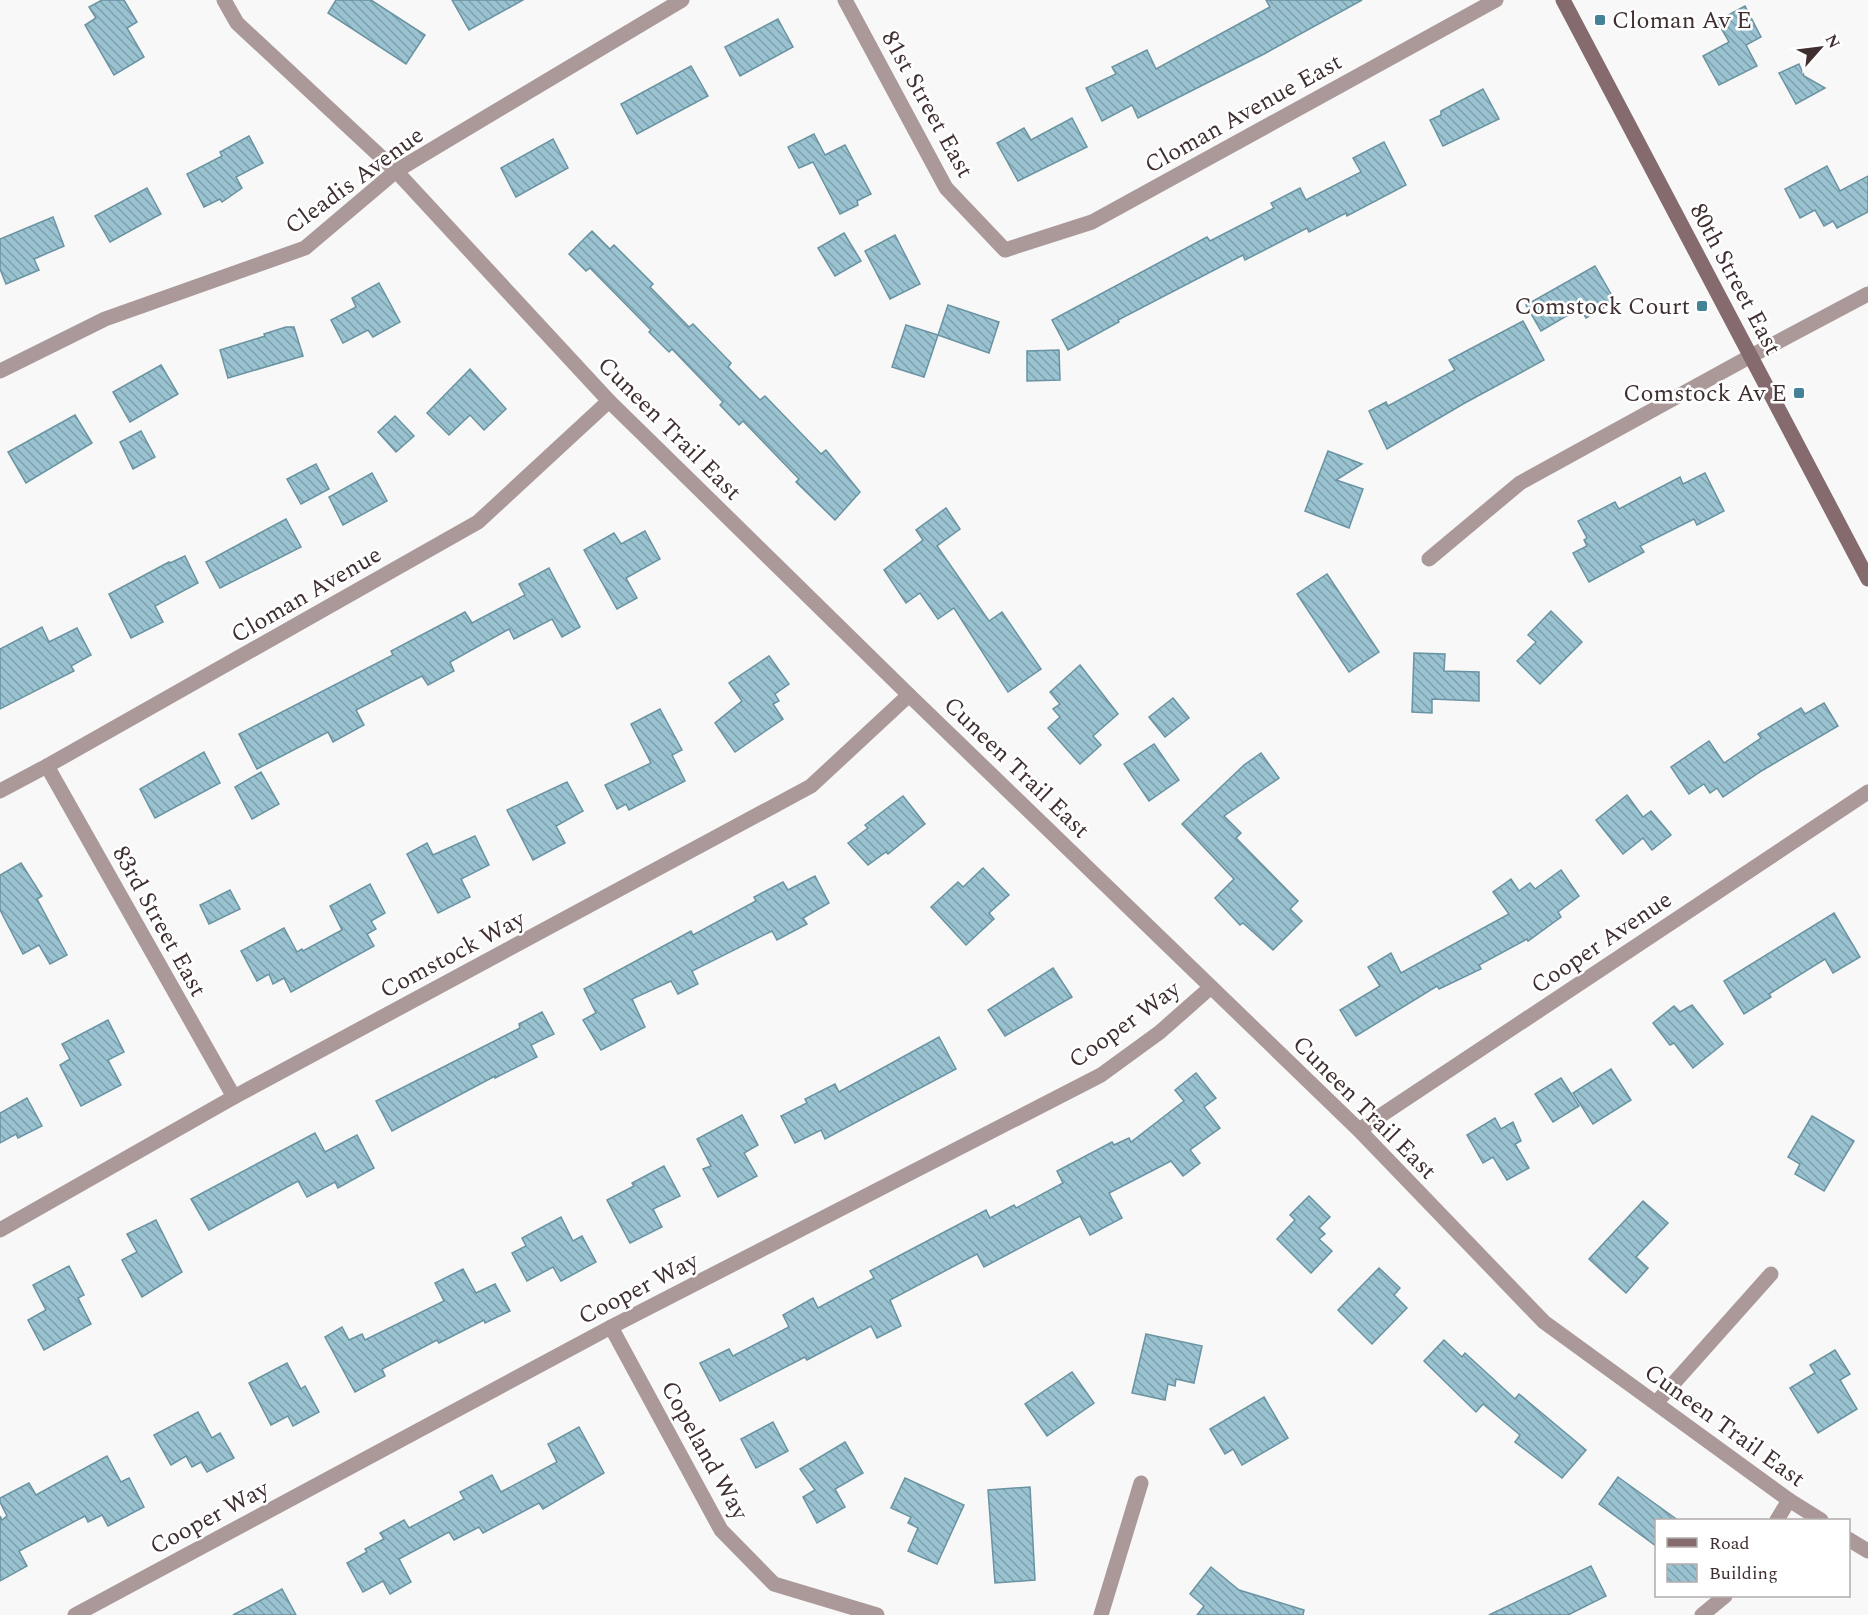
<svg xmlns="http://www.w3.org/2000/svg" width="1868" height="1615" viewBox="0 0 1868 1615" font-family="Spectral,serif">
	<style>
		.building { fill: url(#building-back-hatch); stroke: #6a93a1; stroke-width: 1.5 }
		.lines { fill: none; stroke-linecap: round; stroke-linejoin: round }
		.street { stroke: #ab999a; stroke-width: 15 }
		.secondary { stroke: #856b6d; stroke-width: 15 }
		.poi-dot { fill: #438297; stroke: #fff; stroke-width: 2 }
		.labels { text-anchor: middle; stroke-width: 5; stroke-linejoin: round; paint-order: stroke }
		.poi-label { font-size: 24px; fill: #3f2f30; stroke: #fff; text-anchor: end }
		.street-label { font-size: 24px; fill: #3f2f30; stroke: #fff }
	</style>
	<defs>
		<pattern id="building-back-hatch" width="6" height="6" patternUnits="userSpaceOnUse" patternTransform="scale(1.5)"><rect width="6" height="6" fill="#9ac3d2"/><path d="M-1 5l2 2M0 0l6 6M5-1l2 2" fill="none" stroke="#7f9fab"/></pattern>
	</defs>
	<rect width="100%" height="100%" fill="#f8f8f8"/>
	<!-- building -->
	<g class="building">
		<path d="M102,0H124L137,22L127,28L144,57L114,75L85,25L96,18L89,7Z"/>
		<path d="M336,0H371L425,35L406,64L328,13Z"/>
		<path d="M452,0H523L469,30Z"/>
		<path d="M1266,0H1362L1264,54L1138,118L1132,105L1102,121L1086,88L1116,74L1112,67L1147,50L1156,69L1270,7Z"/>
		<path d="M1745,6L1761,37L1746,45L1757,66L1719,85L1703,56L1729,42L1717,21Z"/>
		<path d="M778,19L793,47L740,76L725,47Z"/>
		<path d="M1799,64L1804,76L1825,88L1796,104L1779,73Z"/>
		<path d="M691,66L708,96L637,134L621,104Z"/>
		<path d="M1483,89L1499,119L1443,146L1430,120L1441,115V111Z"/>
		<path d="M1072,118L1087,147L1018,181L997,143L1024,128L1031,140Z"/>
		<path d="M814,134L825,155L845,145L871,194L857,201L858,205L840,214L813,162L799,168L788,147Z"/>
		<path d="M249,136L263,163L236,177L242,188L222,202L220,199L204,207L187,174L222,156L220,152Z"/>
		<path d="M553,139L568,168L516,197L501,168Z"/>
		<path d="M1384,142L1406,185L1347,216L1346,213L1309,232L1307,228L1245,260L1243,255L1118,320L1119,322L1068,350L1052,320L1207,237L1210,241L1274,208L1271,203L1300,188L1306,200L1361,172L1353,158Z"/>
		<path d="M1827,166L1840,191L1868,176V212L1837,228L1833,221L1824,226L1815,210L1800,218L1785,189Z"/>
		<path d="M147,188L161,214L110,242L95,216Z"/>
		<path d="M53,217L64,246L34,259L39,270L6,284L0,269V239Z"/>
		<path d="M592,231L610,249L614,245L653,284L650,287L689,327L693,324L731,363L728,367L760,400L765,396L821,454L826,450L860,492L835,520L796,482L799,479L743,421L739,425L720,405L723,402L672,349L669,352L649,332L651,330L590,268L586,271L569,254Z"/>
		<path d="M844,233L861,261L835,276L818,248Z"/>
		<path d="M895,235L920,284L890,299L865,251Z"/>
		<path d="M1595,266L1615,301L1586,318L1580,308L1541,331L1526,305Z"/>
		<path d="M379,283L400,322L373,337L368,330L343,343L331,320L356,307L352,298Z"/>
		<path d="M948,305L999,322L989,353L938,335Z"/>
		<path d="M1523,321L1544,360L1463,404L1387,449L1369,411L1386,402L1388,406L1455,370L1449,360Z"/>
		<path d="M906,325L938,335L924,377L892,367Z"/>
		<path d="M286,327H294L303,356L228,378L220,350L265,336L264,334Z"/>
		<path d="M1059,350L1060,380L1027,381V351Z"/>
		<path d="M161,365L178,394L130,422L113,392Z"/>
		<path d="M470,369L506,409L484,430L470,415L449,435L427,413Z"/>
		<path d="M75,415L92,443L26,483L8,452Z"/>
		<path d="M395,416L414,436L396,452L378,432Z"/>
		<path d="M141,431L155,457L133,469L120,442Z"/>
		<path d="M1328,451L1362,464L1336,480L1363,489L1349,528L1305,511Z"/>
		<path d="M316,464L329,489L301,504L287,479Z"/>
		<path d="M372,473L387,501L343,525L329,497Z"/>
		<path d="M1705,473L1724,511L1697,525L1694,519L1640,546L1644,552L1589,582L1573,553L1587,546L1584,540L1587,538L1578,521L1615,502L1619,509L1680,477L1683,484Z"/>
		<path d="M946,508L960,529L937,546L989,621L1002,612L1041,669L1008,692L954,608L938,619L920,593L906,603L884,570L923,540L916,530Z"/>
		<path d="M286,519L301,547L220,588L206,562Z"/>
		<path d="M645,531L660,559L626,578L637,598L617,609L584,550L614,533L621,544Z"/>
		<path d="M185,556L198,583L155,606L163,622L131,638L109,594L169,562L170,563Z"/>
		<path d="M549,568L580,627L562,637L552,619L514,639L509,629L450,662L454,671L428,685L422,676L356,710L364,725L333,742L328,732L257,769L239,734L393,655L391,651L465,612L472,623L525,595L519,584Z"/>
		<path d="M1327,574L1379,652L1349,672L1297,594Z"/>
		<path d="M1551,611L1582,642L1540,684L1517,661L1536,642L1528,635Z"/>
		<path d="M42,627L49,642L77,628L91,655L71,666L74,671L0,709V649Z"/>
		<path d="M1414,653L1445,654L1444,671L1479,672V701L1432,699V713L1412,712Z"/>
		<path d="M769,656L789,684L775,694L779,701L773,704L783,719L735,752L715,723L742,701L729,683Z"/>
		<path d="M1080,665L1118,714L1093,736L1101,745L1080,764L1048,728L1060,717L1053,709L1060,704L1050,692Z"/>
		<path d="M1173,698L1189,718L1165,737L1149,717Z"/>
		<path d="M1824,703L1838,726L1763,770L1723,797L1717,788L1710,793L1704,784L1689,794L1671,767L1709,741L1724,763L1761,738L1758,734L1801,708L1805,714Z"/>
		<path d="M660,709L682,750L672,755L685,781L629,810L626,804L617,809L605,785L651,763L631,724Z"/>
		<path d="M1154,744L1179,780L1149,801L1124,764Z"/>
		<path d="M204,752L220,783L155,818L140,789Z"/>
		<path d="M1261,753L1279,778L1224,816L1241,833L1236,838L1298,901L1290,909L1302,921L1273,950L1243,923L1240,925L1215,898L1234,879L1182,824L1244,765Z"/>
		<path d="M261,772L279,804L252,819L235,787Z"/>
		<path d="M567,782L583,811L556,826L565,843L533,860L507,810Z"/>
		<path d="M1627,795L1643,817L1651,811L1671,835L1652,850L1643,838L1623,854L1596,820Z"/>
		<path d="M903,796L925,824L888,854L886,852L868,865L848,843L868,828L865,825Z"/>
		<path d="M475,836L489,865L461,879L470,897L438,913L407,854L427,843L433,855Z"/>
		<path d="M21,863L42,896L37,899L67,955L50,964L39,945L23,954L0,910V875Z"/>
		<path d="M983,868L1009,895L989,913L994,919L966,945L931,907L958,882L963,887Z"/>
		<path d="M1561,870L1579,896L1558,912L1561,917L1528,941L1527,939L1479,965L1481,969L1439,989L1437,986L1356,1036L1340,1010L1380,986L1368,967L1391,953L1401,973L1509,914L1493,892L1511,879L1519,891L1530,883L1535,889Z"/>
		<path d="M815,876L829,903L803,918L807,924L777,940L772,931L692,971L698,984L678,994L671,981L632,999L645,1027L601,1050L583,1020L596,1013L584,989L691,931L693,935L756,901L754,897L783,882L788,890Z"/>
		<path d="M370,884L385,913L371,921L376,929L367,934L374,946L291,992L284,978L273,984L269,974L257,981L241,951L284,928L297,952L302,949L303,951L342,930L330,906Z"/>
		<path d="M230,890L240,909L209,924L200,905Z"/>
		<path d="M1834,913L1860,957L1833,973L1825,959L1769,994L1771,997L1744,1014L1724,981Z"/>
		<path d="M1053,968L1072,997L1005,1036L988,1010Z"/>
		<path d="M1692,1005L1723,1044L1693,1068L1674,1043L1670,1045L1653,1023L1674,1006L1680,1012Z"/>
		<path d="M542,1012L554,1034L531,1045L537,1057L495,1078V1076L392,1131L376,1101L520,1028L519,1024Z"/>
		<path d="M108,1020L124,1052L108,1060L121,1085L81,1106L60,1065L70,1059L62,1044Z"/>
		<path d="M939,1037L956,1069L825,1139L821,1130L795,1143L781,1116L807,1103L805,1099L835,1084L839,1092Z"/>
		<path d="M1611,1069L1631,1100L1593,1124L1573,1093Z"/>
		<path d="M1196,1073L1216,1098L1204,1107L1220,1128L1190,1150L1200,1163L1183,1176L1171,1161L1109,1193L1122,1218L1090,1235L1080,1216L984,1267L977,1254L890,1300L901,1326L877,1338L871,1326L807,1360L805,1357L720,1401L700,1363L729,1349L733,1356L789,1327L783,1315L813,1298L818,1308L874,1278L870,1271L986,1210L990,1218L1014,1205L1016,1208L1063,1183L1057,1171L1112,1142L1114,1145L1129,1138L1131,1142L1184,1101L1175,1090Z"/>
		<path d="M1561,1078L1579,1106L1553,1122L1535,1094Z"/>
		<path d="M27,1098L42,1126L18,1138L16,1134L0,1143V1113Z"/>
		<path d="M742,1115L758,1145L744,1153L757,1176L718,1197L703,1169L711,1166L697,1139Z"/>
		<path d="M1812,1116L1854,1141L1824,1191L1795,1174L1800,1164L1788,1157Z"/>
		<path d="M1495,1118L1501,1129L1513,1122L1521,1141L1515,1144L1529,1168L1507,1180L1493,1157L1483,1163L1467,1135Z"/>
		<path d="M315,1133L325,1152L357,1135L374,1168L338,1188L335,1182L307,1197L298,1181L209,1230L191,1199Z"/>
		<path d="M664,1166L680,1196L653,1209L662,1227L630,1243L607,1200L634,1186L632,1183Z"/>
		<path d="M1309,1196L1330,1217L1319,1228L1325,1234L1319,1239L1332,1251L1311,1273L1277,1239L1295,1220L1290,1215Z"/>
		<path d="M1643,1201L1668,1223L1636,1257L1648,1268L1626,1293L1589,1259Z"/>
		<path d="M561,1217L573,1241L582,1236L596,1262L561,1281L553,1267L527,1281L512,1253L526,1246L522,1238Z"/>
		<path d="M156,1220L182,1272L142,1297L122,1260L137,1252L127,1234Z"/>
		<path d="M69,1266L84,1295L78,1298L91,1324L44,1350L28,1320L46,1310L33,1285Z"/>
		<path d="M1379,1268L1400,1288L1394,1295L1407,1308L1372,1344L1338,1310Z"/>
		<path d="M463,1269L476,1293L495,1284L510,1311L485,1323L484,1320L439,1343L437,1340L382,1369L385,1376L355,1392L325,1337L342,1327L349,1340L362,1334L365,1340L444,1301L435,1283Z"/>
		<path d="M1146,1334L1202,1346L1194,1383L1176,1379L1175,1386L1168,1384L1165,1400L1132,1393Z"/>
		<path d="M1444,1340L1462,1357L1465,1353L1515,1399L1519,1394L1586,1450L1562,1478L1515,1442L1520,1435L1483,1404L1476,1412L1424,1361Z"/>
		<path d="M1835,1350L1850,1374L1840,1380L1857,1409L1818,1433L1790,1388L1815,1373L1810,1365Z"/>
		<path d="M287,1363L301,1389L305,1386L319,1412L293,1426L288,1416L271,1425L249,1383Z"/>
		<path d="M1072,1372L1094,1403L1047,1436L1025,1404Z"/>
		<path d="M1264,1397L1288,1438L1242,1465L1233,1449L1225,1454L1210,1429Z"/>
		<path d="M198,1412L212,1438L220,1433L234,1458L207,1472L201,1462L192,1467L186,1456L171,1465L154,1435Z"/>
		<path d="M773,1422L788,1451L756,1468L741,1439Z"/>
		<path d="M579,1427L604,1473L543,1509L539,1503L483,1533L479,1527L454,1540L449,1532L399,1559L411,1582L390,1594L383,1581L363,1592L347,1563L367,1552L365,1549L384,1539L380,1533L404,1520L409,1528L464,1499L460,1492L492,1475L501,1492L557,1462L548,1444Z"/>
		<path d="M845,1442L863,1473L835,1489L845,1507L817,1523L803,1497L815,1490L800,1469Z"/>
		<path d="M107,1456L121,1482L129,1478L144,1507L108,1526L102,1515L88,1522L85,1516L19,1551L27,1566L0,1581V1516L2,1520L7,1516L0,1502V1498L29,1483L36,1495Z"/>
		<path d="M1618,1477L1679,1521H1656V1546L1599,1504Z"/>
		<path d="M905,1478L964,1505L937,1564L908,1551L918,1528L908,1523L911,1517L891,1508Z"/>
		<path d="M1030,1487L1035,1580L995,1583L988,1490Z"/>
		<path d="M1591,1566L1606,1596L1568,1615H1489Z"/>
		<path d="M1211,1567L1239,1590L1304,1610L1303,1615H1197L1204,1606L1190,1594Z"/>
		<path d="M282,1589L296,1615H233Z"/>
	</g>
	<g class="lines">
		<!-- street -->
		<g class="street">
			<path d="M224,0L237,23L396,171L609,401L909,695L1359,1130L1544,1322L1789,1500L1821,1520"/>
			<path d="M845,0L946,188L1005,250L1092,222L1496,0"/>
			<path d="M0,371L105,319L305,248L396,171L682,0"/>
			<path d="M1429,559L1520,483L1751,356L1868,294"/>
			<path d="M47,766L234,1097"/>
			<path d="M0,791L47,766L478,522L609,401"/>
			<path d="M1359,1130L1868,792"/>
			<path d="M0,1230L234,1097L811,786L909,695"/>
			<path d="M611,1327L721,1530L774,1584L877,1615"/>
			<path d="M1656,1403L1771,1274"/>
			<path d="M1777,1520L1789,1500"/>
			<path d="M1848,1539L1868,1551"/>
			<path d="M75,1615L611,1327L1101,1075L1160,1032L1211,987"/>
			<path d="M1101,1615L1141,1483"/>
			<path d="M1702,1615L1725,1596"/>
		</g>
		<!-- secondary -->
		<path class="secondary" d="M1563,0L1868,579"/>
	</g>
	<!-- markers -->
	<g class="poi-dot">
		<rect x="1594" y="14" width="12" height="12" rx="3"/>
		<rect x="1696" y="300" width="12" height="12" rx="3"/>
		<rect x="1793" y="387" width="12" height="12" rx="3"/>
	</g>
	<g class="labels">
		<!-- poi labels -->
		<g class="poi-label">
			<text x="1612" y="28" text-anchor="start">Cloman Av E</text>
			<text x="1690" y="314">Comstock Court</text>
			<text x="1787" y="401">Comstock Av E</text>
		</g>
		<!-- street labels -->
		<g class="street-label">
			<text transform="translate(928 104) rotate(61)" y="8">81st Street East</text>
			<text transform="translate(1243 113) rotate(-29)" y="8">Cloman Avenue East</text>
			<text transform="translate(354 180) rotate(-36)" y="8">Cleadis Avenue</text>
			<text transform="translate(1736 279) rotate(62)" y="8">80th Street East</text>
			<text transform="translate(670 428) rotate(45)" y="8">Cuneen Trail East</text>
			<text transform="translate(306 594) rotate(-30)" y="8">Cloman Avenue</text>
			<text transform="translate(1017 767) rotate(44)" y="8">Cuneen Trail East</text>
			<text transform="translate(160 921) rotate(61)" y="8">83rd Street East</text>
			<text transform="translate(1601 942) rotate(-34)" y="8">Cooper Avenue</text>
			<text transform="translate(452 954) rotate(-28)" y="8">Comstock Way</text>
			<text transform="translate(1124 1024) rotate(-36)" y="8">Cooper Way</text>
			<text transform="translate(1365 1107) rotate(45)" y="8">Cuneen Trail East</text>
			<text transform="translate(638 1288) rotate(-27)" y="8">Cooper Way</text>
			<text transform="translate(1725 1425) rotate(36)" y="8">Cuneen Trail East</text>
			<text transform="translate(705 1450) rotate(61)" y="8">Copeland Way</text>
			<text transform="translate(209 1517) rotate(-28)" y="8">Cooper Way</text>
		</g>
	</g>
	<!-- legend -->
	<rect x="1655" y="1519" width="195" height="78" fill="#ffffff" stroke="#b2acac" stroke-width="1.5"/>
	<rect x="1667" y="1538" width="30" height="9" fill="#856b6d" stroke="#b2acac" stroke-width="1.5"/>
	<text x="1709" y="1549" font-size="18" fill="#3f2f30">Road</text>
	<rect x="1667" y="1564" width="30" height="18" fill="url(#building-back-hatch)" stroke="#b2acac" stroke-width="1.5"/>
	<text x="1709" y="1579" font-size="18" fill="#3f2f30">Building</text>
	<!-- north arrow -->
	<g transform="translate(1820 48) rotate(62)" stroke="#ffffff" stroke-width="4.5" paint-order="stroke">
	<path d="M0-4.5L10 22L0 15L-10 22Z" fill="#3f2f30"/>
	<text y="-9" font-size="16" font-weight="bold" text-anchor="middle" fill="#3f2f30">N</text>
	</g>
</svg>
